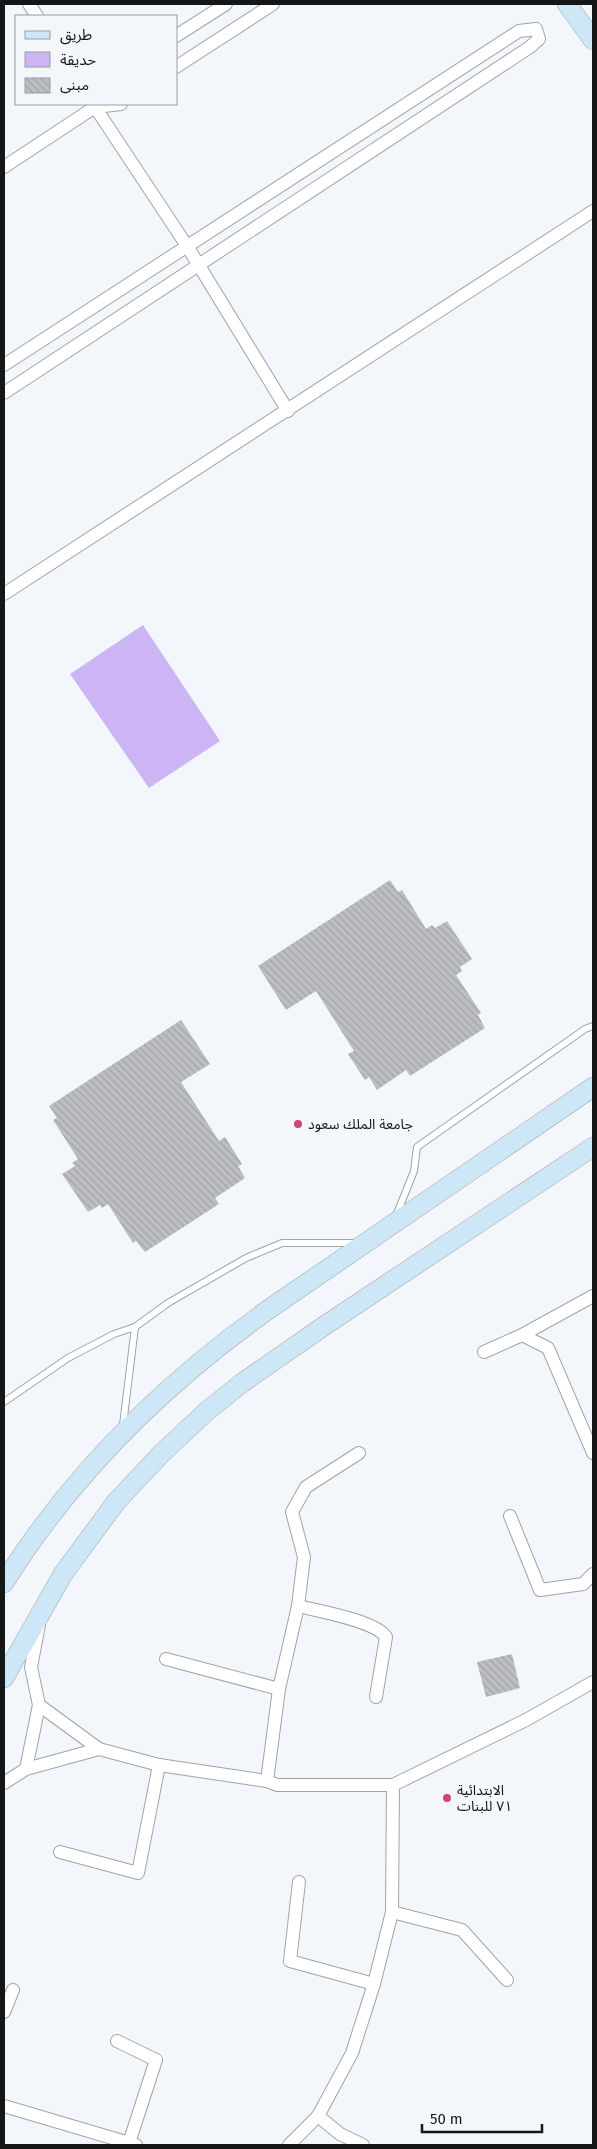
<svg xmlns="http://www.w3.org/2000/svg" width="597" height="2149" viewBox="0 0 597 2149" font-family="'Fira Sans','Noto Sans Arabic',sans-serif">
	<style>
		.green { fill: #ccb4f5 }
		.building { fill: url(#building-back-hatch) }
		.lines { fill: none; stroke-linecap: round; stroke-linejoin: round }
		.lane-casing { stroke: #a0a4a9; stroke-width: 8 }
		.street-casing { stroke: #a0a4a9; stroke-width: 14 }
		.secondary-casing { stroke: #a0a4a9; stroke-width: 20 }
		.lane { stroke: #fff; stroke-width: 6 }
		.street { stroke: #fff; stroke-width: 12 }
		.secondary { stroke: #cde7f6; stroke-width: 19 }
		.poi-dot { fill: #d24470; stroke: #f3f7fc; stroke-width: 2 }
		.labels { text-anchor: middle; stroke-width: 4; stroke-linejoin: round; paint-order: stroke }
		.poi-label { font-size: 14px; fill: #151618; stroke: #f3f7fc; text-anchor: start }
	</style>
	<defs>
		<pattern id="building-back-hatch" width="6" height="6" patternUnits="userSpaceOnUse" patternTransform="scale(1.25)"><rect width="6" height="6" fill="#bdbec4"/><path d="M-1 5l2 2M0 0l6 6M5-1l2 2" fill="none" stroke="#a2a3a8"/></pattern>
	</defs>
	<rect width="100%" height="100%" fill="#f3f7fc"/>
	<!-- green -->
	<path class="green" d="M143,625L220,741L149,788L70,674Z"/>
	<!-- building -->
	<g class="building">
		<path d="M390,880L398,892L402,890L426,929L432,925L435,928L447,921L472,959L460,967L462,971L456,975L481,1013L478,1015L485,1028L410,1076L406,1070L377,1090L369,1077L365,1080L348,1054L354,1051L316,991L286,1010L258,966Z"/>
		<path d="M181,1020L210,1064L181,1082L219,1141L225,1137L242,1164L238,1166L245,1178L215,1198L219,1204L145,1252L136,1241L133,1243L108,1204L102,1208L100,1205L88,1212L71,1187L62,1174L75,1166L72,1163L78,1159L53,1120L57,1118L49,1106Z"/>
		<path d="M512,1654L520,1688L486,1697L477,1662Z"/>
	</g>
	<g class="lines">
		<!-- lane casing -->
		<g class="lane-casing">
			<g id="lane">
				<path d="M396,1216L414,1171L417,1147L585,1029L593,1026"/>
				<path d="M4,1402L68,1358L114,1334L135,1327L168,1303L246,1258L282,1243H357"/>
				<path d="M123,1425L135,1327"/>
			</g>
		</g>
		<!-- street casing -->
		<g class="street-casing">
			<g id="street">
				<path d="M29,4L37,16"/>
				<path d="M176,36L226,4"/>
				<path d="M176,67L273,4"/>
				<path d="M93,104L187,246L288,411"/>
				<path d="M4,167L95,107L121,104"/>
				<path d="M4,365L519,31L536,29L539,39L530,47L4,393"/>
				<path d="M4,594L593,211"/>
				<path d="M522,1335L593,1296"/>
				<path d="M484,1352L522,1335L548,1348L593,1453"/>
				<path d="M510,1516L540,1590L583,1584L593,1574"/>
				<path d="M298,1606C319,1611 376,1621 386,1637L376,1697"/>
				<path d="M39,1625L31,1667L39,1705L99,1749L159,1765L267,1781L277,1785H393L526,1720L593,1682"/>
				<path d="M166,1659L279,1689"/>
				<path d="M26,1769L39,1705"/>
				<path d="M267,1781L279,1689L298,1606L304,1557L292,1512L306,1487L359,1453"/>
				<path d="M4,1783L26,1769L99,1749"/>
				<path d="M60,1852L138,1873L159,1765"/>
				<path d="M299,1882L290,1961L374,1984"/>
				<path d="M392,1912L462,1930L507,1980"/>
				<path d="M4,2012L13,1990"/>
				<path d="M117,2041L156,2060L129,2143"/>
				<path d="M4,2106L136,2145"/>
				<path d="M318,2116L340,2134L363,2145"/>
				<path d="M289,2145L318,2116L352,2053L374,1984L392,1912L393,1785"/>
			</g>
		</g>
		<!-- secondary casing -->
		<g class="secondary-casing">
			<g id="secondary">
				<path d="M567,4L593,40"/>
				<path d="M4,1583C73,1472 166,1382 272,1307L593,1087"/>
				<path d="M4,1678L63,1574L116,1502L161,1454L207,1411L242,1383L324,1326L593,1147"/>
			</g>
		</g>
		<!-- lane -->
		<use href="#lane" class="lane"/>
		<!-- street -->
		<use href="#street" class="street"/>
		<!-- secondary -->
		<use href="#secondary" class="secondary"/>
	</g>
	<!-- markers -->
	<g class="poi-dot">
		<circle cx="298" cy="1124" r="5"/>
		<circle cx="447" cy="1798" r="5"/>
	</g>
	<g class="labels">
		<!-- poi labels -->
		<g class="poi-label">
			<text x="308" y="1129">جامعة الملك سعود</text>
			<text x="457" y="1795">الابتدائية<tspan x="457" dy="16">٧١ للبنات</tspan></text>
		</g>
	</g>
	<!-- border -->
	<rect width="597" height="2149" fill="none" stroke="#151618" stroke-width="10"/>
	<!-- legend -->
	<rect x="15" y="15" width="162" height="90" fill="#f3f7fc" stroke="#9a9da1"/>
	<rect x="25" y="31" width="25" height="8" fill="#cde7f6" stroke="#9a9da1"/>
	<text x="60" y="40" font-size="15" fill="#151618">طريق</text>
	<rect x="25" y="52" width="25" height="15" fill="#ccb4f5" stroke="#9a9da1"/>
	<text x="60" y="65" font-size="15" fill="#151618">حديقة</text>
	<rect x="25" y="78" width="25" height="15" fill="url(#building-back-hatch)" stroke="#9a9da1"/>
	<text x="60" y="90" font-size="15" fill="#151618">مبنى</text>
	<!-- scale -->
	<path d="M422 2124v8h120v-8" fill="none" stroke="#151618" stroke-width="2.5"/>
	<text x="430" y="2124" font-size="15" fill="#151618" stroke="#f3f7fc" stroke-width="4" paint-order="stroke">50 m</text>
</svg>
